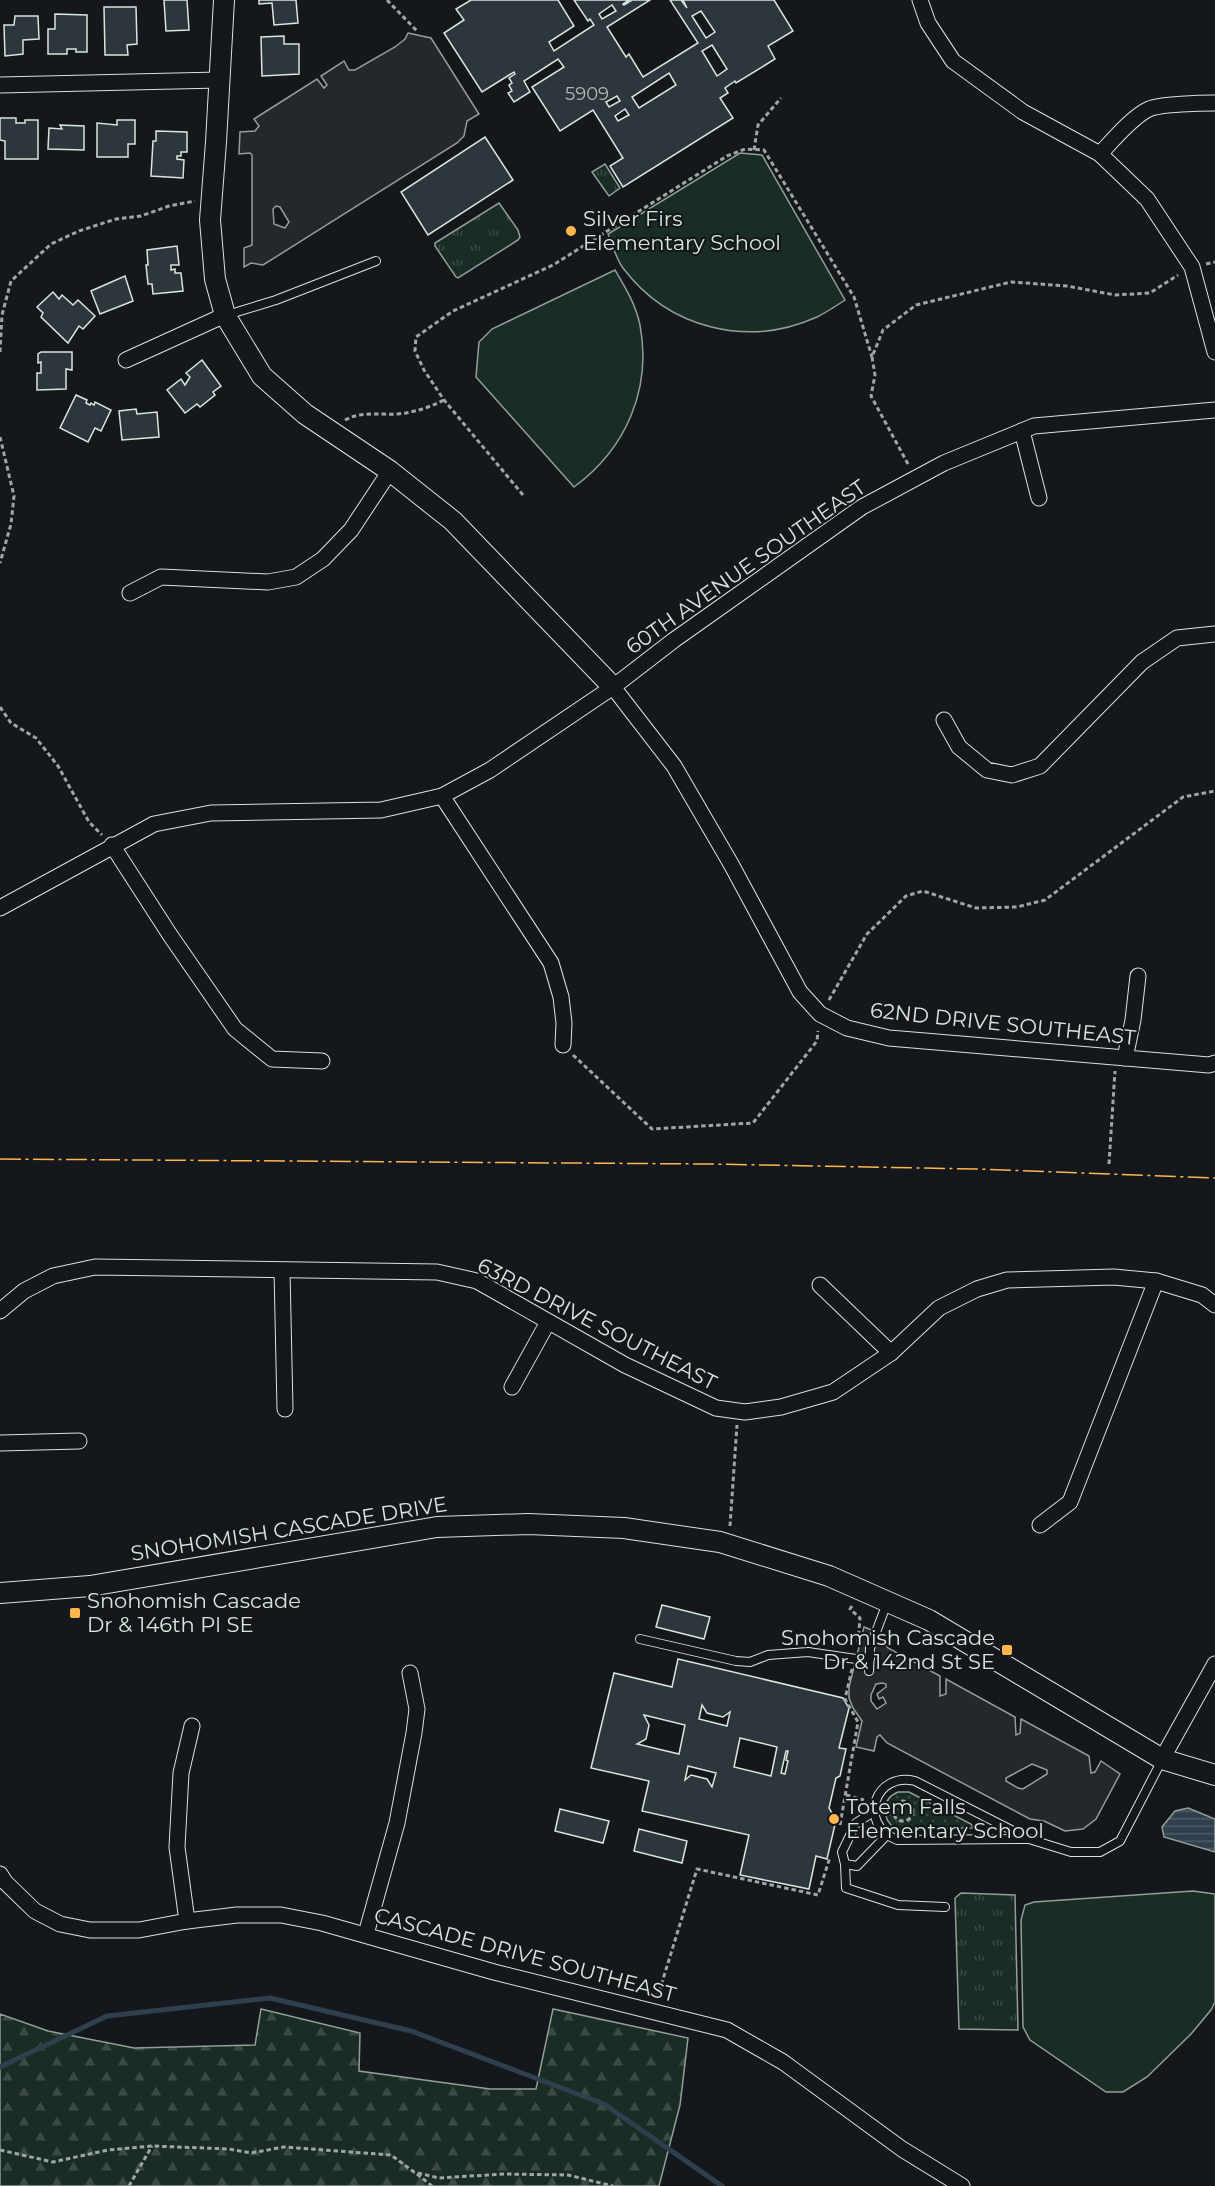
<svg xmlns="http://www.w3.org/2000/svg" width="1215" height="2186" viewBox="0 0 1215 2186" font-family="Montserrat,sans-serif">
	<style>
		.grass { fill: url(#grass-dots); stroke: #939e99; stroke-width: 1.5 }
		.forest { fill: url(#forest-firs); stroke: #939e99; stroke-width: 1.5 }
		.park { fill: url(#park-tufts); stroke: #939e99; stroke-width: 1.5 }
		.pitch { fill: #1a2d24; stroke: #939e99; stroke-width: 1.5 }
		.parking { fill: #24282b; stroke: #939e99; stroke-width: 1.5; fill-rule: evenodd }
		.water { fill: url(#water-rules); stroke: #939e99; stroke-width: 1.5 }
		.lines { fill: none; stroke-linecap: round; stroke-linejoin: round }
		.stream { stroke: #2f3f4d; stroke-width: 5 }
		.building { fill: #2c363c; stroke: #d8e6dc; stroke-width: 1.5; fill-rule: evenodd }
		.service-casing { stroke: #d8e6dc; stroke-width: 10 }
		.minor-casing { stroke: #d8e6dc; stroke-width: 17 }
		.tertiary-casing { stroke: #d8e6dc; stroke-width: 22 }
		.path { stroke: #9da8a2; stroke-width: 3; stroke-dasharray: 4.5 3; stroke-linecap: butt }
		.service { stroke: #14181c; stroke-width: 8 }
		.minor { stroke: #14181c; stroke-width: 15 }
		.tertiary { stroke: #14181c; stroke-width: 20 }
		.power { stroke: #ffb74d; stroke-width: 1.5; stroke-dasharray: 21 4.5 3 4.5; stroke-linecap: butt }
		.poi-dot { fill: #ffb74d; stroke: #14181c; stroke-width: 2 }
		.labels { text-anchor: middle; stroke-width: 4.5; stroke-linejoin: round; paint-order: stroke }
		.number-label { font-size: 18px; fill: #adbab4 }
		.poi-label { font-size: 21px; fill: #d8e6dc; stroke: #14181c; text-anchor: start }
		.street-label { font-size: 21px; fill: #d8e6dc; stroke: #14181c }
	</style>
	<defs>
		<pattern id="grass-dots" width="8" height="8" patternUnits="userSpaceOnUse" patternTransform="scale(1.5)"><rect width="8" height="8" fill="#1a2d24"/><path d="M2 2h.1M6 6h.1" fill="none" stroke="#3b4b43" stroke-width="1.8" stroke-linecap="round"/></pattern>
		<pattern id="forest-firs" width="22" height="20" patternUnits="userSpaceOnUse" patternTransform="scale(1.5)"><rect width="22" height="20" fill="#1a2d24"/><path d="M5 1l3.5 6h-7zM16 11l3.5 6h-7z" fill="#3b4b43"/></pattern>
		<pattern id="park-tufts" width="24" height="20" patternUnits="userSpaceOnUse" patternTransform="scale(1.5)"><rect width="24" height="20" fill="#1a2d24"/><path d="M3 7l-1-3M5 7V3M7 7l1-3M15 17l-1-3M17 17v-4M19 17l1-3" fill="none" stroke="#3b4b43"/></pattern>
		<pattern id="water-rules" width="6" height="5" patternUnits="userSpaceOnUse" patternTransform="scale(1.5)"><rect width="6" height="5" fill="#2f3f4d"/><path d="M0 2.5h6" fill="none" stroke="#4c5b66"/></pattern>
	</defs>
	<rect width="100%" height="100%" fill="#14181c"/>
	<!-- grass -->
	<path class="grass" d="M898,1792H909L971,1824L973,1828L896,1829C881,1819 881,1799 898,1792Z"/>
	<!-- forest -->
	<path class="forest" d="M261,2009L360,2033L359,2071L490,2089H536L553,2009L688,2038L680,2105L659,2186H0V2014L48,2031L134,2048L255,2045Z"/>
	<!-- park -->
	<g class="park">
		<path d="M605,164L620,188L609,196L592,172Z"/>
		<path d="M499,203L518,230L520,237L518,240L458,278L456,277L435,246V243Z"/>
		<path d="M961,1893L1015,1895L1018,2030L959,2029L955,1898Z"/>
	</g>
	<!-- pitch -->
	<g class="pitch">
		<path d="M740,153L762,155L845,300C836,306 827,312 817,317C748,348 669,329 623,268C616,259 613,245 608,234Z"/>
		<path d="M615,270C625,287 636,305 640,325C652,389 626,449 574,487L476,377L479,342L492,329Z"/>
		<path d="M1193,1891L1215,1894V2002L1211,2010L1191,2034L1147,2077L1123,2092H1106L1030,2040L1023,2027L1021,1920L1025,1905L1034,1902Z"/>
	</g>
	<!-- parking -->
	<g class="parking">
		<path d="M408,33L431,38L479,114L467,121L464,136L457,143L263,265L251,263L244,267V248L252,245V155L250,153L239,154L240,132L255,131L259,126L254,119L317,79L324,88L327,85L321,76L344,61L349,70H355L395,47L405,39ZM276,206L280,207L289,222L285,228L274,224L273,209Z"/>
		<path d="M864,1627L884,1635L883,1642L888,1648L940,1676V1696L946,1694V1679L1015,1717L1016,1735L1020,1733L1021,1719L1089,1756L1091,1773L1095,1772L1101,1761L1120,1774L1096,1819L1083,1829L1065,1831L1044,1821L1030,1819L887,1743L880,1735L877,1737L874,1751L856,1747L862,1721L853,1708L849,1698V1687ZM882,1683L886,1684V1687L877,1694L879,1699L883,1697L886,1703L877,1709L871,1701V1695L876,1684ZM1032,1764L1047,1770V1774L1023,1789L1018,1788L1006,1781V1778Z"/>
	</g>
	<!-- water -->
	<path class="water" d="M1188,1808L1215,1819V1852L1164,1837L1162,1827L1175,1811Z"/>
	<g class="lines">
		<!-- stream -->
		<path class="stream" d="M0,2067L107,2016L270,1998L411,2031L604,2104L722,2186"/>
	</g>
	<!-- building -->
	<g class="building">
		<path d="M164,0H187L189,30L166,31Z"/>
		<path d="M259,0H296L298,23L274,25L272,3L259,4Z"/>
		<path d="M471,0H558L574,26L549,42L554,51L594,25L590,19L588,21L574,0H629L623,4L624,5L632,0H650L607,27L626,57L629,54L643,77L698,43L670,0H681L687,8L683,0H774L793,31L768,46L775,59L736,83L735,81L725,88L728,93L720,98L733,118L623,187L610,166L623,158L593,110L560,131L532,87L564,67L558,59L524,81L530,92L514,102L508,93L512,91L509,85L512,83L509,78L515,74L514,72L482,92L444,33L464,20L456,9ZM612,5L616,11L602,19L599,14ZM701,11L715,32L706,38L692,16ZM712,45L727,69L717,76L702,51ZM669,73L676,85L639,108L632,97ZM617,96L620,101L609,107L606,102ZM625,109L629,115L618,121L615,116Z"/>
		<path d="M104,7H136L137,44L127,45L128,55H105Z"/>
		<path d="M55,14L87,15V52H76V49H67V54H48V29H55Z"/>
		<path d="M15,16H38L39,39L23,40V54L5,56L4,25H14Z"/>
		<path d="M284,36V44H299V74L262,76L261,37Z"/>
		<path d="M0,118H16V123H25V120H38V159H5V141L0,140Z"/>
		<path d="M117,120H135V144H128V157H97V123L117,125Z"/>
		<path d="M60,125L84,126V150L48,149L49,128L62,129Z"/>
		<path d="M156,131L187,132V152H181V156H177V159L184,160L183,178L151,176L153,141H156Z"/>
		<path d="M485,137L513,180L428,235L401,192Z"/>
		<path d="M177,246L179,265H171V270L175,269V273H181L183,291L153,294L152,284H148L146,265H148L147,250Z"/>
		<path d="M125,276L133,301L100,314L91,291Z"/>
		<path d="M53,292L59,299L62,295L73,305L78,300L95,316L83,329L79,326L68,343L41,317L43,313L37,307Z"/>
		<path d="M41,352H72V370L66,369V389L37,390V373H41V362L38,363V354Z"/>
		<path d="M202,360L221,386L213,392L215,395L200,407L197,404L185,413L167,390L181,379L185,385L190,377L186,373Z"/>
		<path d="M76,395L87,400L86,403L90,405L91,403L94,405L95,402L111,410L101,431L95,428L88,442L60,428Z"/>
		<path d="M136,409L137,414L157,412L159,437L122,440L119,411Z"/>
		<path d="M662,1605L710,1617L704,1639L656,1627Z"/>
		<path d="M678,1659L843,1698L849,1708L839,1748L846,1749L840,1776L836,1778L829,1808L836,1820L827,1859L816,1856L809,1889L740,1875L749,1835L642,1811L649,1781L591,1768L614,1673L672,1687ZM702,1705L707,1713L723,1717L730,1712L727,1726L699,1719ZM644,1715L685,1725L679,1754L637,1744L646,1739L649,1725ZM740,1738L777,1747L771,1776L734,1767ZM786,1751H788L786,1760L788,1761L785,1774L781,1773ZM688,1766L716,1773L712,1787L707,1779L691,1775L685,1780Z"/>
		<path d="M560,1809L609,1821L603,1843L555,1831Z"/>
		<path d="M639,1829L687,1841L682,1863L634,1851Z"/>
	</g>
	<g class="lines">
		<!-- service casing -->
		<g class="service-casing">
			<g id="service">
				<path d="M227,315L276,300L376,261"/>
				<path d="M640,1639L736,1661L750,1662L768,1655L808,1652L856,1659L870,1658"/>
				<path d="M869,1671L870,1648L887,1603"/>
				<path d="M875,1811L856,1823L842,1852L845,1864L857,1866L887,1835"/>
				<path d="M1029,1839L897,1840C856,1823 876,1771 915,1781L1029,1839L1071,1852H1100L1120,1841L1162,1760"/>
				<path d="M845,1864L846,1888L898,1905L945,1907"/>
			</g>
		</g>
		<!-- minor casing -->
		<g class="minor-casing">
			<g id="minor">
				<path d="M920,0L928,23L953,61L1023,112L1100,154L1147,199L1192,267L1215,352"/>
				<path d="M0,85L219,80"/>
				<path d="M1100,154C1112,141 1133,116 1149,109C1160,104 1202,103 1215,103"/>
				<path d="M126,360L225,315"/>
				<path d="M1022,431L1039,498"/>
				<path d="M130,593L161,577L268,582L296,577L323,559L351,530L390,471"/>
				<path d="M613,687L674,766L731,864L800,992L820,1014L847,1028L889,1038L1209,1065L1215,1063"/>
				<path d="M944,720L959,747L987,770L1012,775L1040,766L1142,662L1177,638L1215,634"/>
				<path d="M442,796L551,963L561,997L564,1023L563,1045"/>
				<path d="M112,845L170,935L235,1029L272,1059L322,1061"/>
				<path d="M0,908L154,824L211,813L381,810L442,796L490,770L613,687L674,640L862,507L944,463L1034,426L1215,410"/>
				<path d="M1125,1058L1133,1020L1138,976"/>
				<path d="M282,1271L285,1409"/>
				<path d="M820,1285L891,1353"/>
				<path d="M0,1311L24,1291L53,1276L95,1267L437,1272L477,1281L625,1365L716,1408L745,1412L781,1407L833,1392L891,1353L939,1308L977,1289L1007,1280L1114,1277L1156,1281L1202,1295L1215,1305"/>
				<path d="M512,1387L548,1322"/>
				<path d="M0,1443L79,1441"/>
				<path d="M1040,1525L1070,1502L1156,1281"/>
				<path d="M1162,1759L1215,1664"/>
				<path d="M0,1874L5,1882L35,1911L60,1924L90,1930H139L187,1921L237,1915H281L322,1923L494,1972L727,2030L783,2062L902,2149L962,2186"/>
				<path d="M187,1921L177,1847L181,1773L192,1726"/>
				<path d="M366,1934L397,1823L414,1733L417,1709L410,1673"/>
			</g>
		</g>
		<!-- tertiary casing -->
		<g class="tertiary-casing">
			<g id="tertiary">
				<path d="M224,0L216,142L210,220L215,279L225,315L262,376L305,414L390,471L453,521L613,687"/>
				<path d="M0,1593L90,1586L437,1527L528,1524L624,1528L720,1542L829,1576L929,1620L1162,1759L1215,1775"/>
			</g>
		</g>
		<!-- path -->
		<g class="path">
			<path d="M387,0L418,32"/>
			<path d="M754,150L758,125L781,98"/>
			<path d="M1206,264L1215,262"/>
			<path d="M0,352L2,315L11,281L51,244L79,231L116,219L141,216L169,206L195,201"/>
			<path d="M345,420C361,411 380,415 398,414C415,412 428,408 444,400"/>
			<path d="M0,437L14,496L11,524L0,563"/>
			<path d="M908,464L871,396L875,375L872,357L883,330L916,305L1011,282L1067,286L1115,295L1150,293L1178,275"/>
			<path d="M523,495L444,400L424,370L415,351L416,337L453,311L553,265L727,156L745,149L764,150L854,297L872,357"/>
			<path d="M0,707L11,723L36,738L58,766L89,822L102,835"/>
			<path d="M829,1000L867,934L906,896L923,891L976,908L1017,907L1045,900L1183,797L1215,791"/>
			<path d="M573,1055L652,1129L753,1123L817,1041L818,1031"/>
			<path d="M1109,1164L1115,1071"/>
			<path d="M730,1526L737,1425"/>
			<path d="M852,1606L850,1609L860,1618L858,1642"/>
			<path d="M846,1795L864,1800"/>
			<circle cx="903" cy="1811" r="10"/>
			<path d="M840,1825L858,1722L845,1699L852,1669"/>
			<path d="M655,1998L660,1989L697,1869L818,1895L830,1857"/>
			<path d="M0,2150L53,2162L108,2150L152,2146L229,2149L251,2153L284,2147L391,2155L414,2172L439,2178L504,2174L568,2175L613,2186"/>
			<path d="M417,2174L432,2186"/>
			<path d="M129,2186L152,2146"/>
		</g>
		<!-- service -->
		<use href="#service" class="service"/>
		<!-- minor -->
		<use href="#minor" class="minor"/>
		<!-- tertiary -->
		<use href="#tertiary" class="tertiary"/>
		<!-- power -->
		<path class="power" d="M0,1159L708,1164L976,1169L1215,1178"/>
	</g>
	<!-- markers -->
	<g class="poi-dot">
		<circle cx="571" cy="231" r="6"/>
		<rect x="69" y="1607" width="12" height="12" rx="3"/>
		<rect x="1001" y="1644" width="12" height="12" rx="3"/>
		<circle cx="834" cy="1819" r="6"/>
	</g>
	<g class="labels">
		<!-- number labels -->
		<g class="number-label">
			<text x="587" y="100">5909</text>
		</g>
		<!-- poi labels -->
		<g class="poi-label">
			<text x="583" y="226">Silver Firs<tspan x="583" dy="24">Elementary School</tspan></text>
			<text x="87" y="1608">Snohomish Cascade<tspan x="87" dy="24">Dr &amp; 146th Pl SE</tspan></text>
			<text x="995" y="1645" text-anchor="end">Snohomish Cascade<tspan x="995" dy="24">Dr &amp; 142nd St SE</tspan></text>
			<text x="846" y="1814">Totem Falls<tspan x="846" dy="24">Elementary School</tspan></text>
		</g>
		<!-- street labels -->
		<g class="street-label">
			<text transform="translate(746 567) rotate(-35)" y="7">60TH AVENUE SOUTHEAST</text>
			<text transform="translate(1003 1024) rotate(6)" y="7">62ND DRIVE SOUTHEAST</text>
			<text transform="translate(597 1324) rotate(27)" y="7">63RD DRIVE SOUTHEAST</text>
			<text transform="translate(289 1529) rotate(-9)" y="7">SNOHOMISH CASCADE DRIVE</text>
			<text transform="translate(525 1955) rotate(15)" y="7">CASCADE DRIVE SOUTHEAST</text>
		</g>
	</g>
</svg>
